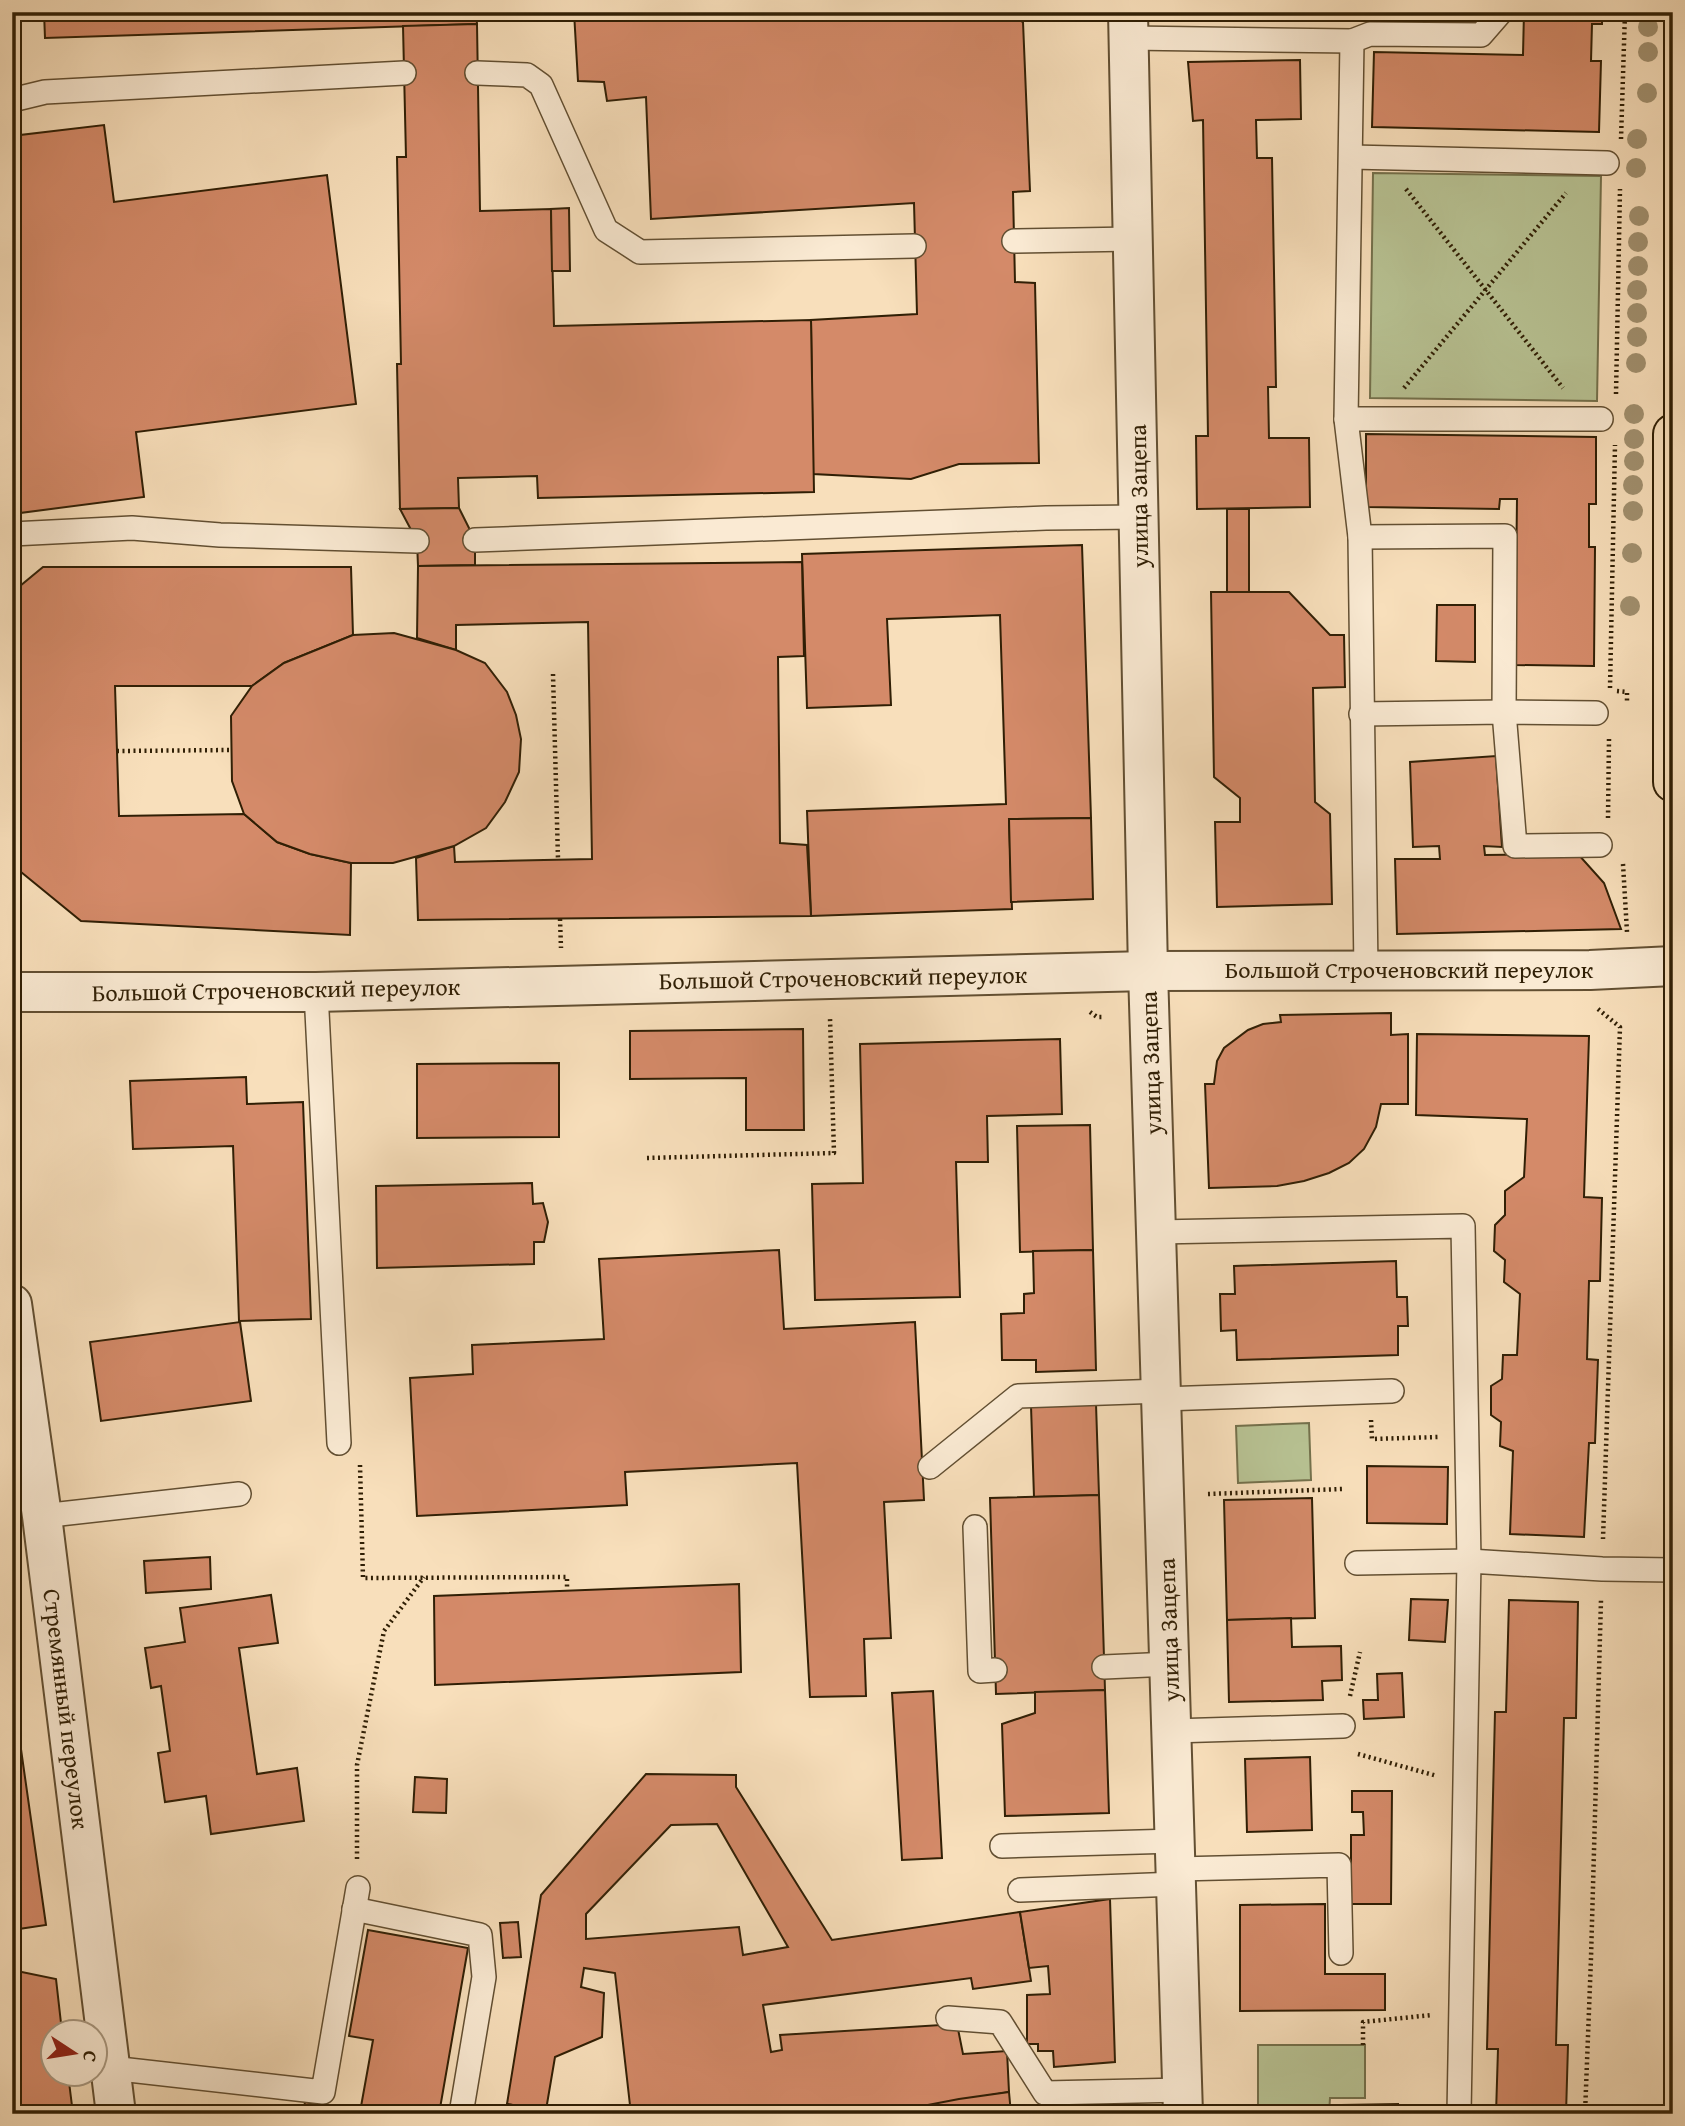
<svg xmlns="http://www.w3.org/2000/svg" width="1685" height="2126" viewBox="0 0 1685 2126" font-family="'Gentium Book Plus',serif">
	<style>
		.green { fill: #b8c394; stroke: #74714c; stroke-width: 2 }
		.building { fill: #d48a69; stroke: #301f05; stroke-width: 2; fill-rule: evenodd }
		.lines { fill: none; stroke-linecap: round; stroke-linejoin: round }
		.service-casing { stroke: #624f32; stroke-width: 26 }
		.minor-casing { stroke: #624f32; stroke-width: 42 }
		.primary-casing { stroke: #301f05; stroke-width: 42 }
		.path { stroke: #301f05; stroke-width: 4.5; stroke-dasharray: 2 3.5; stroke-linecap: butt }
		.service { stroke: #faead3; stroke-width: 23 }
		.minor { stroke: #faead3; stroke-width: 38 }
		.primary { stroke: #f8dfbb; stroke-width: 38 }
		.tree { fill: #a1906f }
		.labels { text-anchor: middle; stroke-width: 5; stroke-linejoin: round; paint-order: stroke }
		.street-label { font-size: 24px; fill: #301f05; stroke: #faead3 }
	</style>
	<rect width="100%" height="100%" fill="#f8dfbb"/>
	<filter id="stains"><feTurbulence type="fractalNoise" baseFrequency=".00286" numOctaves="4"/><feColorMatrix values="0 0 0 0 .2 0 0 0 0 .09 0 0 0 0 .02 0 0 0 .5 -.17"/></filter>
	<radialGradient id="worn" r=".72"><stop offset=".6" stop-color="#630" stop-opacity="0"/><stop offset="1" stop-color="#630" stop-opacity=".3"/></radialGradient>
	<!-- green -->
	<g class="green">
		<path d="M1373,173L1601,176L1597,401L1370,398Z"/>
		<path d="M1309,1423L1311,1480L1238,1483L1236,1426Z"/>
		<path d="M1258,2045H1365V2098H1330L1329,2114H1258Z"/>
	</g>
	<!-- building -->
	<g class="building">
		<path d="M44,12H476L477,24L45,38Z"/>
		<path d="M574,12H1004L1023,22L1030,191L1013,192L1015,282L1035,283L1039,463L959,464L911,479L813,474L811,320L917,314L914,203L651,219L646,97L607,101L604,82L578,81Z"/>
		<path d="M1524,12H1602V24H1592L1591,61H1601L1599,132L1372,127L1374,52L1523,55Z"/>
		<path d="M477,24L480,211L551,209L554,326L811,320L814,492L538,498L537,476L458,478L459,508L400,509L397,364H401L397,157H406L403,26Z"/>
		<path d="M1300,60L1301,119L1256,120L1257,158H1272L1276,387H1268L1269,438H1309L1310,507L1197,509L1196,436H1208L1203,120L1193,121L1188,62Z"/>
		<path d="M104,125L114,202L327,175L356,404L136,432L144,497L12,514V136Z"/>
		<path d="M569,208L570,271H552L551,209Z"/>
		<path d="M1366,434L1596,437V504H1589V547H1595L1594,666L1515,665L1517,499H1500L1499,509L1366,507Z"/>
		<path d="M459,508L475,540V565L418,566L417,541L400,509Z"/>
		<rect x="1227" y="509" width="22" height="83"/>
		<path d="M12,545H15L18,578L12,579Z"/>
		<path d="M1082,545L1091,818L1009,819L1012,909L811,916L807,811L1006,804L1000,615L887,619L891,705L807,708L802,554Z"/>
		<path d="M802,562L804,656L778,657L780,843L807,845L811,916L418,920L416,858L454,846L455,862L592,859L588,622L456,625V650L417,638L418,566Z"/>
		<path d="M43,567H351L353,635L284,663L252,686H115L119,816L244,814L277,842L310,854L351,863L350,935L81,921L21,872L12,804L14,591Z"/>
		<path d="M1211,592H1289L1330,635H1344L1345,687L1313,688L1315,802L1330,814L1332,904L1217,907L1215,822H1240V798L1214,777Z"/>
		<path d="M1437,605H1475V662L1436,661Z"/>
		<path d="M394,633L456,650L485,663L507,692L516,715L521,739L519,772L505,802L486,828L454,846L393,863H351L310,854L277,842L244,814L232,781L231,716L252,686L284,663L353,635Z"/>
		<path d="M1496,756L1502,847L1484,846L1485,855L1578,854L1604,883L1621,929L1397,934L1395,859H1440L1439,846L1413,847L1410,762Z"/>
		<path d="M1091,818L1093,899L1011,902L1009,819Z"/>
		<path d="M1391,1013V1035L1408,1034V1104H1381L1376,1127L1364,1149L1349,1163L1329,1173L1304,1181L1277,1186L1209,1188L1205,1084H1214L1217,1061L1224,1048L1248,1030L1263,1024L1281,1022L1280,1015Z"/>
		<path d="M803,1029L804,1130H746V1078L630,1079V1031Z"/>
		<path d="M1417,1034L1589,1036L1584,1197L1602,1198L1600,1281H1589L1587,1359L1598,1360L1595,1443H1589L1584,1537L1510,1534L1513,1451L1500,1446L1501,1422L1491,1415V1386L1502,1379L1503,1355H1517L1520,1294L1504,1282L1505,1260L1494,1251L1495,1225L1505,1215V1191L1524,1177L1527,1119L1416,1115Z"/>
		<path d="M1060,1039L1062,1114L987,1116L988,1162H956L960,1297L815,1300L812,1184L863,1183L860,1044Z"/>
		<path d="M559,1063V1137L417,1138V1064Z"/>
		<path d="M246,1077L247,1104L303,1102L311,1319L239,1321L233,1146L133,1149L130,1081Z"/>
		<path d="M1090,1125L1093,1250L1020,1252L1017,1126Z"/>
		<path d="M532,1183L533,1204L543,1203L548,1222L544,1242H534V1264L377,1268L376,1186Z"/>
		<path d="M779,1250L784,1329L915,1322L924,1500L884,1502L891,1638L864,1639L866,1696L810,1697L797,1463L625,1472L627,1505L417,1516L410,1378L473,1374L472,1345L604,1339L599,1259Z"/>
		<path d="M1093,1250L1096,1370L1036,1372V1360H1002L1001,1314L1024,1313V1294L1034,1293L1033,1251Z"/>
		<path d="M1396,1261L1397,1297H1407L1408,1326H1398V1355L1237,1360L1236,1330L1221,1331L1220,1294H1235L1234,1266Z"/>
		<path d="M240,1322L251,1401L101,1421L90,1342Z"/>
		<path d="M1096,1404L1099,1495L1034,1497L1031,1406Z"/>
		<path d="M1367,1466L1448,1467L1447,1524L1367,1523Z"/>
		<path d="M1099,1495L1105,1690L996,1694L990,1498Z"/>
		<path d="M1312,1498L1315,1618L1227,1620L1224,1500Z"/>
		<path d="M210,1557L211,1589L146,1593L144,1561Z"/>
		<path d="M739,1584L741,1672L435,1685L434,1596Z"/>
		<path d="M271,1595L278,1643L239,1648L257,1774L297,1768L304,1821L211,1834L206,1796L165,1802L158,1753L170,1751L161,1686L151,1688L145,1648L185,1642L180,1608Z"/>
		<path d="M1411,1599L1448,1600L1445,1642L1409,1640Z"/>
		<path d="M1509,1600L1578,1602L1576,1718H1564L1556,2045H1568L1566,2114H1496L1498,2049H1487L1495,1712H1506Z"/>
		<path d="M1291,1618L1292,1647L1341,1646L1342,1680L1322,1681L1323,1700L1229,1702L1227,1620Z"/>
		<path d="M1402,1673L1404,1717L1364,1719L1363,1700H1378L1377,1674Z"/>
		<path d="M12,1686L46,1925L12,1930Z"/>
		<path d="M1105,1690L1109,1813L1005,1816L1002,1724L1035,1713V1692Z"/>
		<path d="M933,1691L942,1858L902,1860L892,1693Z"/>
		<path d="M1310,1757L1312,1830L1247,1832L1245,1759Z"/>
		<path d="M646,1774L736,1775V1787L832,1940L1020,1912L1031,1981L973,1989L971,1978L763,2005L771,2052L782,2050L780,2035L957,2024L963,2054L1007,2051L1009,2092L881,2114H717L716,2110L631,2114L615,1973L584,1968L581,1987L604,1993L602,2037L555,2057L546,2110L507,2104L541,1895ZM717,1824L788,1947L743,1955L739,1927L586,1939V1914L671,1825Z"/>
		<path d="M415,1777L447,1779L446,1813L413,1812Z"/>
		<path d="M1352,1791H1392L1391,1904H1351V1835H1364L1363,1812H1352Z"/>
		<path d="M1110,1899L1115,2062L1054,2067L1053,2051H1038V2044H1027V1995L1050,1994L1048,1966L1029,1968L1020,1912Z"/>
		<path d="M1325,1904V1974H1385V2010L1240,2011V1905Z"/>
		<path d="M518,1922L521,1957L503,1958L500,1923Z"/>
		<path d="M368,1930L468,1948L439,2114H303L305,2102L360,2112L373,2040L349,2036Z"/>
		<path d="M12,1970L56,1979L62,2032H52V2074H68L73,2114H12Z"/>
		<path d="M1009,2092L1011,2114H881L959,2099Z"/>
		<path d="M1068,2103L1119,2111V2114H1066Z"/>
		<path d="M507,2104L546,2110L545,2114H506Z"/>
		<path d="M1398,2104V2114H1342V2105Z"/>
	</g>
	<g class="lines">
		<!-- service casing -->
		<g class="service-casing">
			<g id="service">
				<path d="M1129,38L1352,41"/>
				<path d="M477,73L527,75L541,85L606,230L640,252L914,246"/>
				<path d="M12,100L45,92L404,73"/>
				<path d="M1351,157L1607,163"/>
				<path d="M1014,241L1133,239"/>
				<path d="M1346,419L1352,41L1370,34L1481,35L1501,12"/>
				<path d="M12,534L132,528L220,535L417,541"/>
				<path d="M1360,537L1505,536L1504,712L1515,846L1600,845"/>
				<path d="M475,540L1046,518L1139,517"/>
				<path d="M1361,714L1504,712L1596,713"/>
				<path d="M1366,970L1360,537L1346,419H1601"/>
				<path d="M316,992L339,1443"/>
				<path d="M1157,1232L1463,1226L1469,1561L1357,1563"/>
				<path d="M1162,1399L1392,1391"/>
				<path d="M930,1467L1018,1396L1162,1391"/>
				<path d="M42,1516L239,1494"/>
				<path d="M975,1527L980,1671L995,1670"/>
				<path d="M1104,1667L1170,1664"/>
				<path d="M1172,1731L1343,1726"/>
				<path d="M1002,1846L1175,1841"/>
				<path d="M1177,1869L1339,1865L1341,1953"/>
				<path d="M1020,1890L1177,1884"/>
				<path d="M354,1909L480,1935L484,1977L461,2114"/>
				<path d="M948,2018L1000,2022L1045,2093L1183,2090"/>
				<path d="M111,2068L323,2092L358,1888"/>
				<path d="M1459,2114L1469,1561L1602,1569L1673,1570"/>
			</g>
		</g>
		<!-- minor casing -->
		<g class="minor-casing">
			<g id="minor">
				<path d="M1128,12L1148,971L1183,2114"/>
				<path d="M12,992H316L1148,971L1590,970L1673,966"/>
				<path d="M12,1304L42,1516L116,2114"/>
			</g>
		</g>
		<!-- primary casing -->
		<g class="primary-casing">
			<path id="primary" d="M1673,434V782"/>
		</g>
		<!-- path -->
		<g class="path">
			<path d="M1621,139L1625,12"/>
			<path d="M1406,189L1563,388"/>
			<path d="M1404,388L1566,193"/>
			<path d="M1616,394L1620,189"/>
			<path d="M553,674L558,859"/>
			<path d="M1610,688L1615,445"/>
			<path d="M1617,691L1627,692V704"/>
			<path d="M117,751L232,750"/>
			<path d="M1608,818L1609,739"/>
			<path d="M1623,864L1627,932"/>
			<path d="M560,919L561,948"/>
			<path d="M1598,1009L1620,1027L1603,1539"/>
			<path d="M1090,1012L1097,1017H1102"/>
			<path d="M647,1158L834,1153L830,1018"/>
			<path d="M1371,1420L1372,1439L1439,1437"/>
			<path d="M360,1465L363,1578L567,1577V1591"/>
			<path d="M1208,1494L1342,1489"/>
			<path d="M1350,1696L1360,1652"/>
			<path d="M1358,1754L1437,1776"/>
			<path d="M357,1859V1765L384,1631L424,1577"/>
			<path d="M1363,2045V2022L1432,2015"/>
			<path d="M1585,2114L1591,1958L1601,1600"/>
		</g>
		<!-- service -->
		<use href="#service" class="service"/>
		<!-- minor -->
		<use href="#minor" class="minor"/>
		<!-- primary -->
		<use href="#primary" class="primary"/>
	</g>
	<!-- trees -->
	<g class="tree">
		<circle cx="1648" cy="27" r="10"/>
		<circle cx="1648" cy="52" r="10"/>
		<circle cx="1647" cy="93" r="10"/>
		<circle cx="1637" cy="139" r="10"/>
		<circle cx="1636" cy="168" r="10"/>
		<circle cx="1639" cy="216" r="10"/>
		<circle cx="1638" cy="242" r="10"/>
		<circle cx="1638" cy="266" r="10"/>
		<circle cx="1637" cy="290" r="10"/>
		<circle cx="1637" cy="313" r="10"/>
		<circle cx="1637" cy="337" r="10"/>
		<circle cx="1636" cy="363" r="10"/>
		<circle cx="1634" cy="414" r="10"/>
		<circle cx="1634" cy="439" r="10"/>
		<circle cx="1634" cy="461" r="10"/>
		<circle cx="1633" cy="485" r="10"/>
		<circle cx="1633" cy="511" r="10"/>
		<circle cx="1632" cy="553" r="10"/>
		<circle cx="1630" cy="606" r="10"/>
	</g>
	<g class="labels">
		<!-- street labels -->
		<g class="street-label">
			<text transform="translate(1139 496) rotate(-91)" y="8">улица Зацепа</text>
			<text x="1409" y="978">Большой Строченовский переулок</text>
			<text transform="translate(843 978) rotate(-1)" y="8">Большой Строченовский переулок</text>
			<text transform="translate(276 990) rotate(-1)" y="8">Большой Строченовский переулок</text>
			<text transform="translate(1151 1063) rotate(-92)" y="8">улица Зацепа</text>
			<text transform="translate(1169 1630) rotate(-92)" y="8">улица Зацепа</text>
			<text transform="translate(66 1709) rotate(83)" y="8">Стремянный переулок</text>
		</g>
	</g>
	<!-- margin -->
	<rect width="1685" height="2126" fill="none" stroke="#f8dfbb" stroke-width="42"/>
	<rect x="14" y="14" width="1657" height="2098" fill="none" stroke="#301f05" stroke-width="3.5"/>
	<rect x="21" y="21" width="1643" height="2084" fill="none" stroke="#301f05" stroke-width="2"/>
	<!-- north arrow -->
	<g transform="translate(74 2053) rotate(102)"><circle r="33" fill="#faead3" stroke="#a99981" stroke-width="2"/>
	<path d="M0-5L12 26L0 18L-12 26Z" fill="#8f2418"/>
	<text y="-10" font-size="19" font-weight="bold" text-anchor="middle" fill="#301f05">С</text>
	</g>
	<rect width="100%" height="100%" filter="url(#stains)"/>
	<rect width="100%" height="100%" fill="url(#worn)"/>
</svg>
